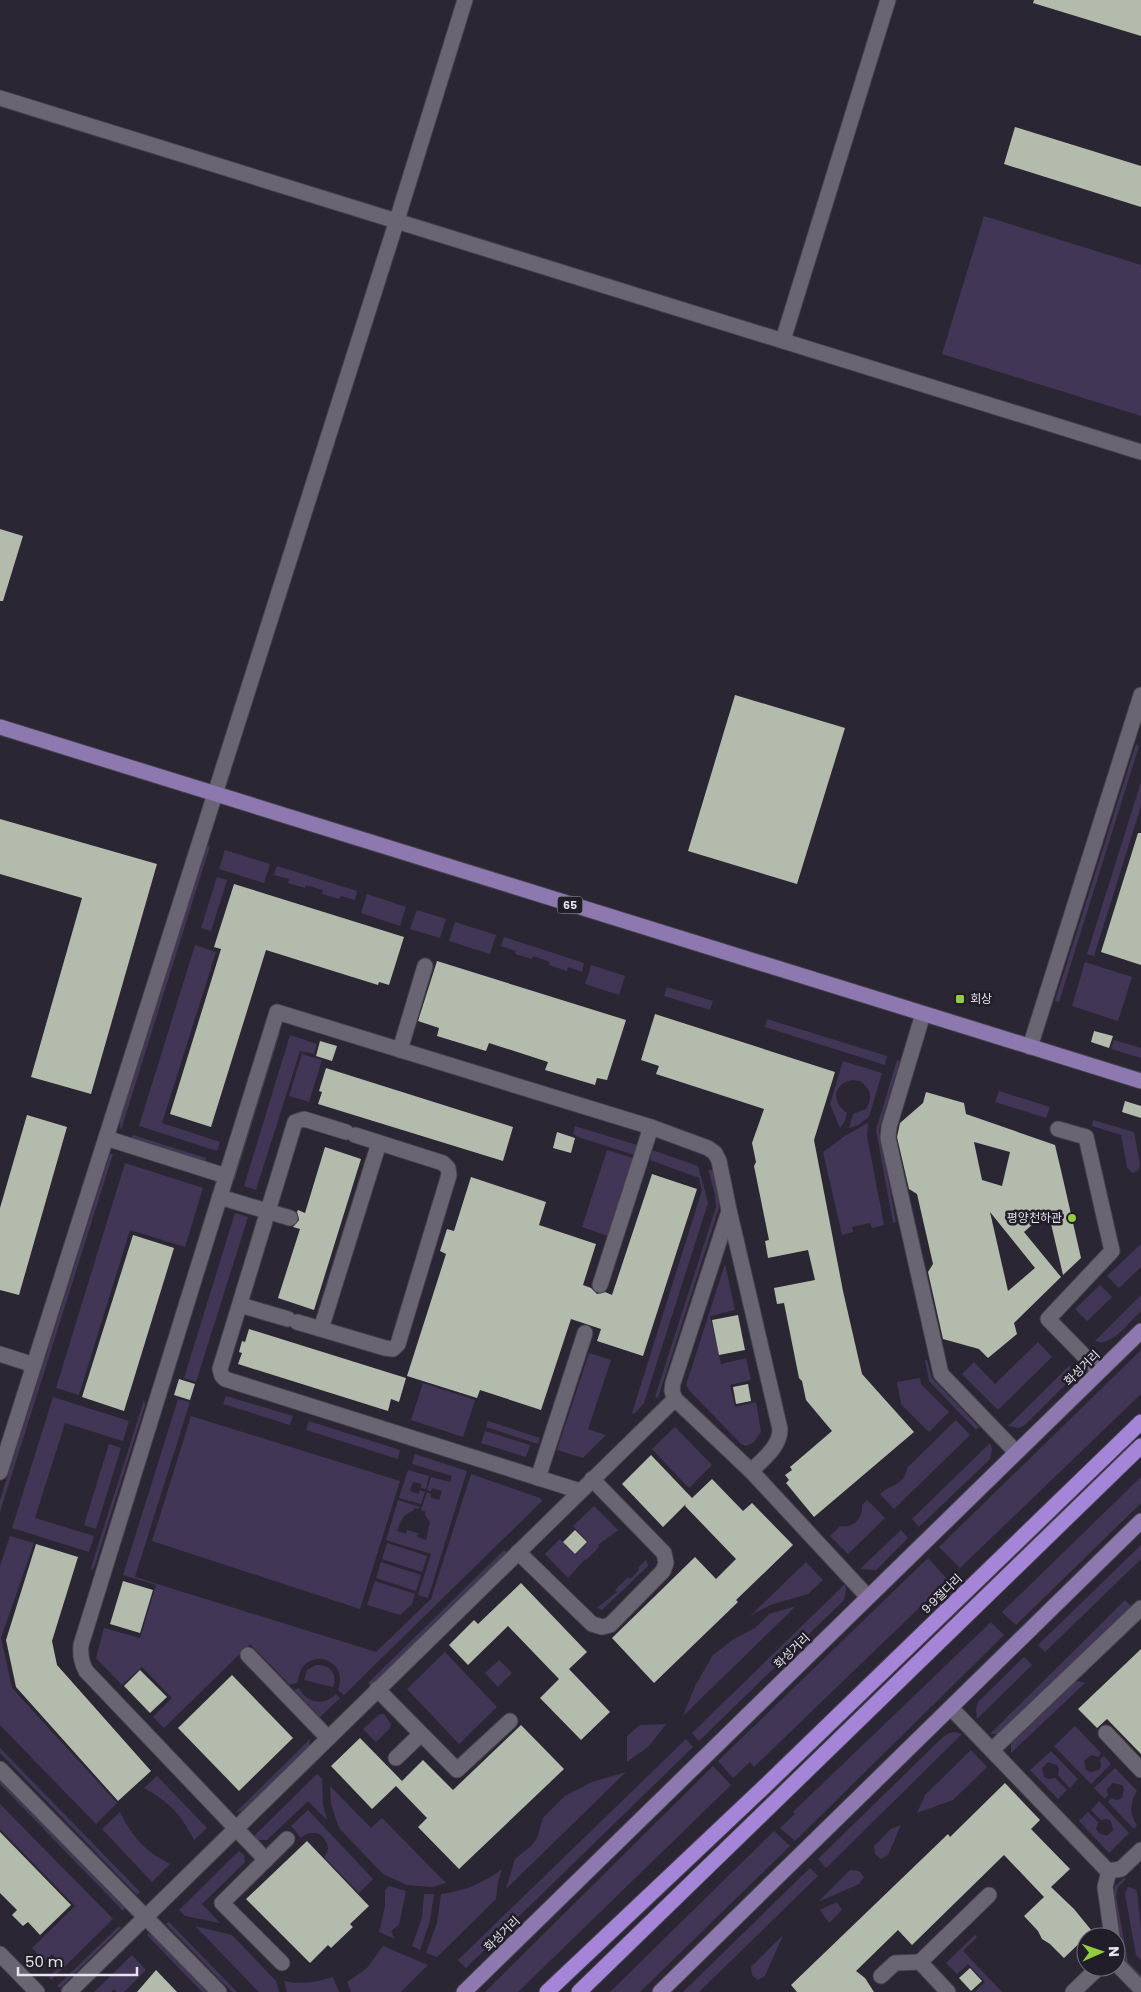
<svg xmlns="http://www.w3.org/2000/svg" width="1141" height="1992" viewBox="0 0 1141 1992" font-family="Poppins,'Noto Sans KR',sans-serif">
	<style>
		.green { fill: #423656 }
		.building { fill: #b3bbac; fill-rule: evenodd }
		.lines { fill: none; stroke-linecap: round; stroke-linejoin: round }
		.minor-casing { stroke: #46424c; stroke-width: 17 }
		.major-casing { stroke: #46424c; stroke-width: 17 }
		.highway-casing { stroke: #46424c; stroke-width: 17 }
		.minor { stroke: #6a6573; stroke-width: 15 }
		.major { stroke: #8d78af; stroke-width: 15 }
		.highway { stroke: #a585d7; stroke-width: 15 }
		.poi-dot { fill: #92cd3e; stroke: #211d29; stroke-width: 2 }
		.labels { text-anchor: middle; stroke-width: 5; stroke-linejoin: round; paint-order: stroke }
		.shield { fill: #211d29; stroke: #aba8b2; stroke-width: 1 }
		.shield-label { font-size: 11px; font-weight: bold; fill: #e6e3ec }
		.poi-label { font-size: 12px; fill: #e6e3ec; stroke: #211d29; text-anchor: start }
		.street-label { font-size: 12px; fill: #e6e3ec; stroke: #211d29 }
	</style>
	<rect width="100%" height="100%" fill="#2b2633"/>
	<!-- green -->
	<g class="green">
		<path d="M984,216L1141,265V416L942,354Z"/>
		<path d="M1136,744L1139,746L1059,1002L1055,1001Z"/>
		<path d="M1141,782V806L1094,956L1087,954Z"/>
		<path d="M205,845L210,846L121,1130L119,1120Z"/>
		<path d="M225,850L270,864L264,883L219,869Z"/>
		<path d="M277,866L357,891L355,900L341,896L339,899L322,894L323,890L306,885L305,888L288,883L289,879L274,875Z"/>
		<path d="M217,877L227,880L211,931L201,928Z"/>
		<path d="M367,894L406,907L400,926L361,913Z"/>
		<path d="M417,910L446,919L440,938L410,929Z"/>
		<path d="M455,922L496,935L490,954L449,941Z"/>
		<path d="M504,937L584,963L582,972L568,967L567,971L549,965L550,962L533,956L532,959L515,954L516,951L501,946Z"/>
		<path d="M195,945L216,952L162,1123L220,1142L217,1151L139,1126Z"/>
		<path d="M1085,962L1132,977L1118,1021L1072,1006Z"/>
		<path d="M591,965L625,976L619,995L585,984Z"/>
		<path d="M667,987L713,1001L710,1010L664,996Z"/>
		<path d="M767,1019L887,1056L885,1065L765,1027Z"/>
		<path d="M278,1032L280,1033L234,1182L233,1179Z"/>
		<path d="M290,1035L317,1044L314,1054L300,1051L256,1190L244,1186Z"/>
		<path d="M1114,1040L1141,1048V1058L1111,1049Z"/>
		<path d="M302,1054L322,1060L309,1102L289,1096Z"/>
		<path d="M897,1060L900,1061L879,1130L896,1222L893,1223L876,1130Z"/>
		<path d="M843,1061L882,1073L869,1117L858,1125L849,1128L853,1114L866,1109C873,1098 871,1089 860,1081C837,1076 827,1100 847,1113L845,1121L840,1128L830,1104Z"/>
		<path d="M999,1091L1050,1107L1046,1118L995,1102Z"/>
		<path d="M1093,1120L1134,1132L1140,1165L1138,1171L1132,1173L1127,1167L1121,1135L1092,1126Z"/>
		<path d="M868,1123L867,1136L884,1225L872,1228L870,1223L852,1227L853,1232L842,1235L823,1152L845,1136Z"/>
		<path d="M575,1126L637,1145L634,1155L578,1137L573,1134Z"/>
		<path d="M133,1135L206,1158L205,1162L131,1139Z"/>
		<path d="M607,1150L633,1158L608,1236L582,1227Z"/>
		<path d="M652,1150L698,1166L708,1203L644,1403L634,1414L632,1413L702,1190L699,1178L650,1160Z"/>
		<path d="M110,1154H113L0,1512V1500Z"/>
		<path d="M125,1163L203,1188L185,1247L130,1230L79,1395L56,1388Z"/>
		<path d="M708,1169L713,1171L719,1194V1208L658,1398L655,1397L716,1207L715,1195Z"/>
		<path d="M235,1213L248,1217L196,1382L184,1378Z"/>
		<path d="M1141,1244V1267L1119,1288L1107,1276Z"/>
		<path d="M725,1264L735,1310L710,1316L721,1364L746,1358L751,1380L730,1385L735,1407L756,1402L761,1432L754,1442L746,1446L741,1444L689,1390L686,1385Z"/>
		<path d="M1100,1285L1112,1297L1087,1321L1075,1309Z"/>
		<path d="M1141,1295V1311C1130,1321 1111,1348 1095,1341Z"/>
		<path d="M1038,1342L1052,1357L998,1410L962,1374L974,1362L995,1384Z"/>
		<path d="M1141,1350V1394L960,1568L939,1547Z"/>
		<path d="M589,1353L611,1360L588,1429L606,1435L583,1458L557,1450Z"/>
		<path d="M925,1360H927L932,1378L979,1427L976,1430L929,1381Z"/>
		<path d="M1070,1365L1072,1375L1070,1380L1024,1426L1019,1428L1008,1426Z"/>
		<path d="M920,1378L921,1384L949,1412L929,1432L901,1404L897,1382Z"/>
		<path d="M423,1383L475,1400L463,1437L411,1420Z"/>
		<path d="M226,1396L293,1416L290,1425L223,1404Z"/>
		<path d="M53,1397L129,1421L123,1441L65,1423L35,1518L94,1536L89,1552L12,1528Z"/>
		<path d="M178,1399L190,1402L135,1577L376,1652L431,1599L471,1474L540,1498L542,1501L344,1695L338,1690C351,1656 300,1645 298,1682L290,1685L250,1644L164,1728L153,1717L172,1698L142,1667L122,1685L96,1658L104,1628L140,1638L156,1585L123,1575Z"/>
		<path d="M144,1400L145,1405L94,1568L90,1571Z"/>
		<path d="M191,1416L400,1481L360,1609L152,1541Z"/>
		<path d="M956,1420L970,1435L894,1509L880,1494C890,1484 905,1486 907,1468Z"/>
		<path d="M309,1421L400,1450L398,1459L306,1430Z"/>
		<path d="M488,1421L540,1438L538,1444L486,1427Z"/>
		<path d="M675,1427L712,1465L689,1488L652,1449Z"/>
		<path d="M485,1431L530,1445L526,1457L481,1443Z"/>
		<path d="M990,1443L992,1449L990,1459L919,1527L912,1519Z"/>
		<path d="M109,1444L121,1448L96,1529L84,1525Z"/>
		<path d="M415,1454L467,1471L428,1598L418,1595L431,1554L386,1540L398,1500L420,1507L419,1509L414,1508L413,1511C403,1514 400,1522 397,1531L406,1534L407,1530L418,1533L417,1537L426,1540L430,1522L425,1515L426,1512L421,1510L427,1492L431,1494L430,1497L439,1500L442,1491L433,1488L431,1491L427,1490L431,1477L450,1482L452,1476L412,1464Z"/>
		<path d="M408,1470L429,1476L426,1489L421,1488L422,1484L413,1482L410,1491L419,1494L420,1490L425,1492L421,1504L399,1498Z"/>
		<path d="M1141,1477V1503L1016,1625L1002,1612Z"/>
		<path d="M867,1500L885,1518L848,1554L830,1536L840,1526C854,1528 863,1519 862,1505Z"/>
		<path d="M594,1506L618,1530L598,1545L599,1547L586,1560L585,1559L568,1578L545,1554L560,1539L575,1555L588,1542L573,1526Z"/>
		<path d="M901,1530L908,1538L876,1570L860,1569Z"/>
		<path d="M10,1536L34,1543L1,1638L12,1688L117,1803L96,1824L0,1725V1566Z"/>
		<path d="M387,1543L427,1556L422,1572L382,1559Z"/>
		<path d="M1141,1545V1559L1045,1652L1038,1645Z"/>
		<path d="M504,1550L507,1552L371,1685L368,1683Z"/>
		<path d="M928,1558L948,1580L754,1767L750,1762L733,1778L718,1761Z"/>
		<path d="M646,1560L648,1566L602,1610L597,1608L617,1592L615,1590L628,1577L630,1579L639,1570L638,1568Z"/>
		<path d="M381,1562L421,1575L416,1591L376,1578Z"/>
		<path d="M806,1562L823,1580L808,1594L770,1605L750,1616Z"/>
		<path d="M375,1581L415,1594L412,1604L400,1615L367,1605Z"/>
		<path d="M845,1584L846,1589L844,1600L699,1741L692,1733Z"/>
		<path d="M1125,1600L1131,1606L1003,1732L1000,1734H990Z"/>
		<path d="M796,1606L683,1716L695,1686L713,1655L734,1639L755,1628L769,1614Z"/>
		<path d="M991,1622L1004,1635L795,1841L780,1828L795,1814L793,1812Z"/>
		<path d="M445,1652L497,1707L459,1744L407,1689Z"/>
		<path d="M1024,1657L1032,1665L977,1719L976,1708L978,1702Z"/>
		<path d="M499,1660L512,1673L498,1687L485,1673Z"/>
		<path d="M316,1665C330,1664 338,1674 333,1687L304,1680L307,1670Z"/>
		<path d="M1078,1681L1085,1683L1011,1753V1744L1013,1740L1074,1682Z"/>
		<path d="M299,1688C307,1703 323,1707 336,1694L340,1698L320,1717L294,1690Z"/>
		<path d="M380,1714H384L391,1724L390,1728L376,1742L363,1729Z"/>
		<path d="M666,1724L649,1746L627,1762V1736L640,1725Z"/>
		<path d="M1075,1726L1101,1753L1098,1757L1091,1755L1084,1761L1086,1770L1091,1772L1099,1770L1101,1766L1100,1760L1104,1756L1111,1764L1091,1784L1054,1746Z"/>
		<path d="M956,1732L962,1734L826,1868L818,1859L942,1738L949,1733Z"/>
		<path d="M310,1739L309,1746L242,1811L236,1812Z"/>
		<path d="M686,1739L693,1747L466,1968L458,1960Z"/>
		<path d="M0,1748L140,1892L137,1895L0,1753Z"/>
		<path d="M971,1750L987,1767L953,1800L917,1813L925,1795Z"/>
		<path d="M1051,1751L1078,1779L1070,1788L1058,1775L1059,1769L1057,1765L1048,1762L1042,1768L1044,1777L1048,1779L1055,1778L1067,1790L1058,1799L1030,1770Z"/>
		<path d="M713,1766L731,1785L518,1992H485Z"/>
		<path d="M1115,1768L1137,1791C1130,1802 1129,1814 1137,1825L1134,1829L1108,1802L1111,1798L1117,1800L1122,1798L1124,1789L1122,1785L1113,1783L1107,1789L1108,1795L1105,1799L1094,1788Z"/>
		<path d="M626,1772L506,1889L515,1859L531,1846L537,1838L543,1818L565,1796L592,1782Z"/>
		<path d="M317,1774L322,1779L323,1805L327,1820L308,1801L267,1840H258L254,1836Z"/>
		<path d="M157,1776L207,1828L194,1840C181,1814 169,1802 144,1788Z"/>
		<path d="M0,1779L125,1908L123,1911L0,1784Z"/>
		<path d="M330,1786L371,1828L382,1818L446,1883L432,1887L407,1885L383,1874L339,1828L331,1804Z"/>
		<path d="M1099,1801L1129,1833L1109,1853L1079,1821L1088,1812L1098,1822L1096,1829L1099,1833L1107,1836L1113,1830L1111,1821L1107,1819L1101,1820L1091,1810Z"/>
		<path d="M0,1804L113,1919L51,1980L49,1977L62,1964L52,1954L45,1961L32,1948L75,1906L0,1829Z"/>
		<path d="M308,1810L373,1879L359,1893L324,1857C331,1850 328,1843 322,1836C316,1831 307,1832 301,1838L291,1826Z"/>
		<path d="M120,1812C133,1838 144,1850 170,1864L152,1882L102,1829Z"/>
		<path d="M901,1825L888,1855L881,1859L875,1854L874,1846L891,1829Z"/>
		<path d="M774,1831L790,1846L640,1992H610Z"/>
		<path d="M239,1851L244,1855L245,1862L202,1904L220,1923L185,1916L179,1910Z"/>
		<path d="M810,1868L818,1876L699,1992H683Z"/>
		<path d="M502,1869L498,1882L496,1899L437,1957L426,1953L437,1923L441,1894C464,1891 484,1883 502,1869Z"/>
		<path d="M850,1870L859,1871L864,1877L859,1884L818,1902Z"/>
		<path d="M1124,1878L1126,1879L1118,1887L1116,1896L1128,1962L1141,1975V1979L1125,1963L1113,1896L1115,1886Z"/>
		<path d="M389,1886L406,1891L399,1925L391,1931L395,1939L379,1932L385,1906V1890Z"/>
		<path d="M1128,1887L1135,1889L1137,1892L1141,1928V1960L1136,1955L1125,1894Z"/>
		<path d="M424,1894H434L430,1921L420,1950L412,1946L422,1918Z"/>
		<path d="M837,1902L842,1910L829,1923L820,1910Z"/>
		<path d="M169,1922L237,1992H232L166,1924Z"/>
		<path d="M119,1926L121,1928L60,1988L57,1986Z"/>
		<path d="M195,1926L232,1935L276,1981L279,1992H259Z"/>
		<path d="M148,1933L155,1937L208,1992H202L147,1935Z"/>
		<path d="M783,1935L765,1976L758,1980L752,1975L751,1967Z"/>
		<path d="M975,1935L977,1937L963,1951L1002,1992H975L985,1982L968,1964L957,1974L946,1963Z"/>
		<path d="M383,1946L428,1965L401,1992H351L347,1982L367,1968Z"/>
		<path d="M132,1955L146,1970L124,1992H117L114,1989L111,1992H94Z"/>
		<path d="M333,1977L339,1992H287L284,1981C301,1985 317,1982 333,1977Z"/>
	</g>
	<!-- building -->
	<g class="building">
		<path d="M1034,0H1141V36L1033,3Z"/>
		<path d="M1015,127L1141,166V207L1004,164Z"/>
		<path d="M0,529L23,536L3,601H0Z"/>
		<path d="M735,695L845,728L797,884L688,851Z"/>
		<path d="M0,819L157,864L91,1094L31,1077L82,898L0,874Z"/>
		<path d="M1138,833H1141V965L1101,952Z"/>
		<path d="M234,884L404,937L389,985L379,982L378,985L266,950L211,1127L170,1114L221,949L214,947Z"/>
		<path d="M437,961L626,1020L607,1080L597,1078L595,1085L545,1070L548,1062L489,1043L486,1051L437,1036L439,1028L418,1021Z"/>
		<path d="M655,1014L835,1072L814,1140L843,1291L862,1374L914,1432L814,1517L786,1483L789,1480L785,1475L792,1470L790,1467L832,1431L806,1400L802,1381L799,1378L784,1303L777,1304L774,1288L815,1280L808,1250L768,1258L765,1241L769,1240L754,1166L756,1162L752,1143L764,1109L656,1074L659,1066L641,1060Z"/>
		<path d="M1094,1031L1113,1036L1109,1048L1091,1042Z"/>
		<path d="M320,1041L337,1046L332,1061L316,1056Z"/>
		<path d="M326,1068L513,1127L503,1161L318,1104L322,1092L319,1091Z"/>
		<path d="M926,1092L964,1103L966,1114L1055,1145L1063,1179L1081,1258L1063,1275L1048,1211L1024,1232L1061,1277L1014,1323L1017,1334L988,1358L979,1349L943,1339L928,1272L933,1264L917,1194L909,1189L897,1137L900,1123L923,1103ZM974,1142L1010,1152L1002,1186L982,1180ZM990,1212L1035,1268L1008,1291Z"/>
		<path d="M1125,1101L1141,1106V1118L1122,1112Z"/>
		<path d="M27,1115L67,1127L19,1295L0,1290V1208Z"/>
		<path d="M557,1132L575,1138L571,1153L553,1148Z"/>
		<path d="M325,1147L361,1159L314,1310L278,1298L300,1229L293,1227L299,1220L297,1212L298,1210L305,1213Z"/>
		<path d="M652,1174L697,1189L643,1356L597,1341L601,1329L571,1319L541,1410L480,1390L477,1398L407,1376L446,1254L440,1251L447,1229L454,1231L471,1177L546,1202L539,1225L596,1244L583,1285L591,1288L597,1294L605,1292L612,1295Z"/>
		<path d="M133,1235L174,1248L124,1411L82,1397Z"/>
		<path d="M738,1315L745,1350L719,1355L712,1320Z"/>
		<path d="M249,1329L406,1378L399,1402L391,1399L388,1411L238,1364L242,1353L239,1352L242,1341L245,1342Z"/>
		<path d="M179,1379L195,1384L190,1400L174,1395Z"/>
		<path d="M748,1384L751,1401L736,1404L733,1387Z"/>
		<path d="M651,1455L692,1498L712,1479L743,1511L752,1503L793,1545L736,1600L738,1602L654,1683L612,1638L695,1557L716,1579L736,1559L685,1506L686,1504L663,1527L622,1484Z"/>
		<path d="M575,1530L587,1542L575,1554L563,1542Z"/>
		<path d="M36,1544L78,1557L52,1641L57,1665L151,1771L118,1801L16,1687L6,1640Z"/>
		<path d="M123,1581L153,1590L140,1633L110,1624Z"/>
		<path d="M521,1583L587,1652L569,1669L610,1712L581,1740L540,1698L559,1679L508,1626L468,1665L449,1645L474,1620L478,1624Z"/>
		<path d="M1141,1649V1754L1107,1719L1097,1728L1078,1709Z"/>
		<path d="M140,1670L167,1697L150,1713L124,1686Z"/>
		<path d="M232,1675L293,1738L239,1791L178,1728Z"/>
		<path d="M521,1725L564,1769L459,1869L418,1827L427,1818L396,1786L372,1809L331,1766L360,1738L402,1781L423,1760L453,1790Z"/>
		<path d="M1005,1783L1040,1820L1031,1829L1070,1869L1051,1887L1074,1909L1092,1931L1064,1958L1050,1944L1042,1939L1038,1931L1024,1916L1044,1897L1004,1855L912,1945L898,1930L856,1971L865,1978L874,1992H797L791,1985L948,1834L950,1837Z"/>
		<path d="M0,1832L71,1905L40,1935L28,1922L23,1926L12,1915L17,1910L0,1893Z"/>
		<path d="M307,1841L369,1906L350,1924L353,1927L331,1948L328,1945L310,1963L246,1899Z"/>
		<path d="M970,1968L982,1981L971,1991L959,1978Z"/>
		<path d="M156,1970L177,1992H137Z"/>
	</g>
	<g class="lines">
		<!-- minor casing -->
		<g class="minor-casing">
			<g id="minor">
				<path d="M0,98L1141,452"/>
				<path d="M783,340L888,0"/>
				<path d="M923,1014L889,1127L888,1138L891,1152L941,1374L1016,1452"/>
				<path d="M1030,1047L1141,695"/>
				<path d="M400,1050L425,966"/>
				<path d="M1058,1129L1086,1137L1112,1251L1048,1319L1099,1371"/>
				<path d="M346,1132L304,1119L295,1122L220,1369L222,1376L225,1379L580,1491"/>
				<path d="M106,1138L226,1176"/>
				<path d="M220,1197L290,1218"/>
				<path d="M729,1211L673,1383L672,1391L675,1399L751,1471L868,1597"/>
				<path d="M600,1285L651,1127"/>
				<path d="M240,1305L288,1319"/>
				<path d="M297,1322L385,1348L393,1349L398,1344L449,1175L448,1168L443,1163L355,1135"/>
				<path d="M321,1329L379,1143"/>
				<path d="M0,1354L34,1365"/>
				<path d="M0,1472L397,220L465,0"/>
				<path d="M538,1478L585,1333"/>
				<path d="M518,1552L592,1624L602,1627L610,1625L663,1571L666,1563L664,1553L592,1479"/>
				<path d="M248,1655L328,1738"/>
				<path d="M377,1689L457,1770L510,1721"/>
				<path d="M951,1708L1105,1868L1109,1871L1121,1869L1141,1850"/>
				<path d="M1106,1733L1141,1770"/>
				<path d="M992,1750L1141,1608"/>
				<path d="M396,1758L421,1734"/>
				<path d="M0,1769L219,1992"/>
				<path d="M266,1860L86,1671C81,1662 80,1655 81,1645L277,1012L651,1127L708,1148L715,1153L719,1161L729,1210L780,1429C780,1447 763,1459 751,1471"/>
				<path d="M1109,1871L1105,1887L1112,1937"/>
				<path d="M0,1954L37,1992"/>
				<path d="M282,1963L222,1903L287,1839"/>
				<path d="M1116,1963L1141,1989"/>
				<path d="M881,1976L895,1963L920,1962"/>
				<path d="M69,1992L675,1399"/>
				<path d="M948,1992L920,1962L989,1895"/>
				<path d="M1073,1992L1099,1967"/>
			</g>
		</g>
		<!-- major casing -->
		<g class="major-casing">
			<g id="major">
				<path d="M0,727L1141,1081"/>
				<path d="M464,1992L1141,1331"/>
				<path d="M660,1992L1141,1521"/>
			</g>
		</g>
		<!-- highway casing -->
		<g class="highway-casing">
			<g id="highway">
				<path d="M547,1992L764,1787L1141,1422"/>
				<path d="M579,1992L1141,1446"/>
			</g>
		</g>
		<!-- minor -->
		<use href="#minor" class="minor"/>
		<!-- major -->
		<use href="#major" class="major"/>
		<!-- highway -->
		<use href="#highway" class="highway"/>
	</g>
	<!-- markers -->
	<g class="poi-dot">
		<rect x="955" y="994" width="10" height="10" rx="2.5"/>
		<circle cx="1072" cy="1218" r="5"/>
	</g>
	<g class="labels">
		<!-- shield labels -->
		<rect class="shield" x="557.5" y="896.5" width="25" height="17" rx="4"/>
		<g class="shield-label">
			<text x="570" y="909">65</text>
		</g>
		<!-- poi labels -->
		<g class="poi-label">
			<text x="970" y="1003">회상</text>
			<text x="1062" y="1222" text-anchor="end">평양천하관</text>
		</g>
		<!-- street labels -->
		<g class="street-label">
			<text transform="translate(1082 1368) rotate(-44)" y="4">화성거리</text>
			<text transform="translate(942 1594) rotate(-44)" y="4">9·9절다리</text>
			<text transform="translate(792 1651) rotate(-44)" y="4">화성거리</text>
			<text transform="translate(502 1934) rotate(-44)" y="4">화성거리</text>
		</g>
	</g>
	<!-- north arrow -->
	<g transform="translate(1101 1952) rotate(88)"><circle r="24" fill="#211d29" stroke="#706c77"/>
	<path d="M0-4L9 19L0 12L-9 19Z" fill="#92cd3e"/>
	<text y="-8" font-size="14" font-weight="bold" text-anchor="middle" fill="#e6e3ec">N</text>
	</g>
	<!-- scale -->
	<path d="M18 1967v8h119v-8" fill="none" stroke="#e6e3ec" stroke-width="2.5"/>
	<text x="25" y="1967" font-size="15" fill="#e6e3ec" stroke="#211d29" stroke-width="4" paint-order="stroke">50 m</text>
</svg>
